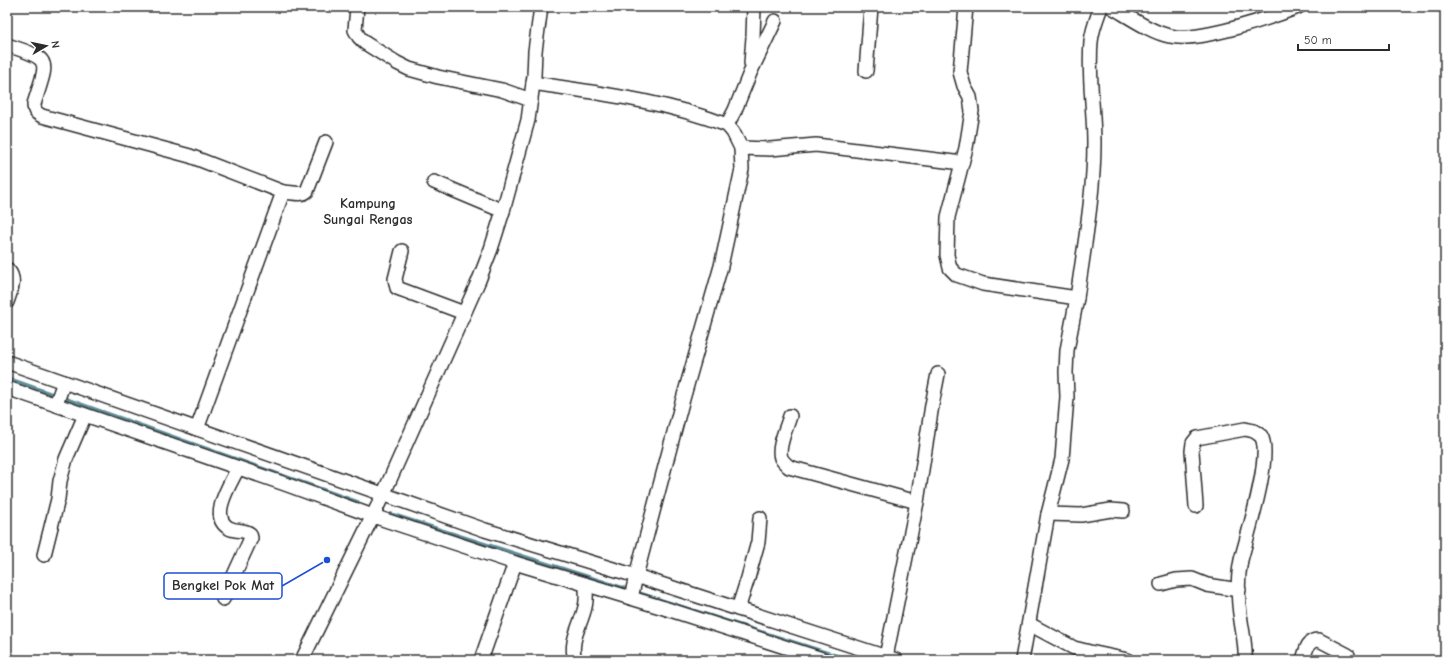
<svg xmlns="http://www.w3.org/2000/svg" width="1452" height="667" viewBox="0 0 1452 667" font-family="'Comic Neue',sans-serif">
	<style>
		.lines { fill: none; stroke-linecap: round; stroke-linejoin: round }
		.stream { stroke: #5f8d98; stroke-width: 3.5 }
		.minor-casing { stroke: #2b2b2b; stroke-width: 16 }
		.minor { stroke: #fff; stroke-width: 13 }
		.labels { text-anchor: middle; stroke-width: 3.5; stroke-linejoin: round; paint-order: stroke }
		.neighbourhood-label { font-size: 14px; font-weight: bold; fill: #2b2b2b; stroke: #fff }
		.leader { fill: none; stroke: #1d4ed8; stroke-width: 1.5 }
		.callout-dot { fill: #1d4ed8; stroke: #fff; stroke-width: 1.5 }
		.callout { fill: #fff; stroke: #1d4ed8; stroke-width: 1.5 }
		.callout-label { font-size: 14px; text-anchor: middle; font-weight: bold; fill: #2b2b2b }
	</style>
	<rect width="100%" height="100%" fill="#fff"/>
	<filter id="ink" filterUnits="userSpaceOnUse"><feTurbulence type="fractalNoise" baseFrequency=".025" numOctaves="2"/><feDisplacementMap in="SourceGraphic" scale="8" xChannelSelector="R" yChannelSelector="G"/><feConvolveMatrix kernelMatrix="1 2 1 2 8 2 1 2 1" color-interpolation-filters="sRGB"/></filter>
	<g filter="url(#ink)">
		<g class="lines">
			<!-- stream -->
			<g class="stream">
				<path d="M7,378L358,502"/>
				<path d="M391,514L630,590"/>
				<path d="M636,592L850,660"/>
			</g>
			<!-- minor casing -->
			<g class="minor-casing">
				<g id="minor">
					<path d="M357,7L355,30L359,37L365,43L397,63L409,69L438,77L502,90L531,100"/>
					<path d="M966,7L960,72L964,86L970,97L972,111L966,148L948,217L947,255L950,268L957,275L983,284L1077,298L1067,350L1066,372L1067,397L1062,459L1048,514L1022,660"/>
					<path d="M1112,7C1128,16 1152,33 1170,36C1198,43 1270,18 1298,7"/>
					<path d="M7,45C53,60 48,59 34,104C34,111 36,113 42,116L190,156L283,192L197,429"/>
					<path d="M751,63L753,37L754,7"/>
					<path d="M866,71L871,7"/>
					<path d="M533,83C598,93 665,101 727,125"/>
					<path d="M741,148L770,149L816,145L962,163"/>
					<path d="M434,182L503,211"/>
					<path d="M283,192C291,192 302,196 307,191L326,142"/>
					<path d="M402,251L395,279L397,288L464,313"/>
					<path d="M7,269C17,279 11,290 7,302"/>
					<path d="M1077,298C1084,247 1094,195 1094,143C1094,110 1088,76 1091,42C1092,30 1097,18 1101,7"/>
					<path d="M7,362L485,530L636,576L896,660"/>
					<path d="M7,388L285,484L373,516L515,563L664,608L825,660"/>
					<path d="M56,404L64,382"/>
					<path d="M790,416C787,427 777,447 781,458C783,462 786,464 789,467L917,502"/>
					<path d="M1196,506L1192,451L1193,443L1197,438L1245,429L1254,431L1261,436C1273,455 1247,536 1241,560C1237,579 1238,602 1241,621C1243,635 1246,646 1245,660"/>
					<path d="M1048,514L1081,515L1111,510L1123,511"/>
					<path d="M44,555L58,499L60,481L66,459L85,415"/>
					<path d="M1161,584L1176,580L1192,579L1207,585L1239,590"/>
					<path d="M631,598L636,576L681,406L721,266L742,169L741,148L733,132L727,125L735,110L750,73L775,21"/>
					<path d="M223,599L251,538L250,534C244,529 236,532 229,528C208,517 231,483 238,468"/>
					<path d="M738,609L748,578L758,542L760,518"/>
					<path d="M1029,624L1074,648L1090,652L1128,660"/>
					<path d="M886,657L917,502L932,405L938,374"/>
					<path d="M302,660L383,495L479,280L491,249L503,211L528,120L534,76L535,51L541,7"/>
					<path d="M481,660L515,563"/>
					<path d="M575,660C569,641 581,625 585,607C587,600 586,592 586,585"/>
					<path d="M1303,660C1306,651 1307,639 1319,640L1348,655"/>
				</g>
			</g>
			<!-- minor -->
			<use href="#minor" class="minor"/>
		</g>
	</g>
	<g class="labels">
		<!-- neighbourhood labels -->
		<g class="neighbourhood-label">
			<text x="368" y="208">Kampung<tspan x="368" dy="16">Sungai Rengas</tspan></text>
		</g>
	</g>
	<!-- callouts -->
	<path class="leader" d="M327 560L282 586"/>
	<circle class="callout-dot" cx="327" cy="560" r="4"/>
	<rect class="callout" x="164" y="573" width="118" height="26" rx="4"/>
	<g class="callout-label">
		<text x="223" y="590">Bengkel Pok Mat</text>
	</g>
	<!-- margin -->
	<rect width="1452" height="667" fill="none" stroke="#fff" stroke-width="24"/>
	<rect x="12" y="12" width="1428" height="643" fill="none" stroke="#2b2b2b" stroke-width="1.5" filter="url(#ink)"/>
	<!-- north arrow -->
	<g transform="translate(46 46) rotate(81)" stroke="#ffffff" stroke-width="3" paint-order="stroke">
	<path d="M0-3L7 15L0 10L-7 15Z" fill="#2b2b2b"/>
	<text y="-6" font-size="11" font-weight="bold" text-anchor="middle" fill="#2b2b2b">N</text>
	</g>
	<!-- scale -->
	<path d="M1298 44v6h91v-6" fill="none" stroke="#2b2b2b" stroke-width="2"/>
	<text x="1304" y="44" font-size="12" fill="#2b2b2b" stroke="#ffffff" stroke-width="3" paint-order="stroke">50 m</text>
</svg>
